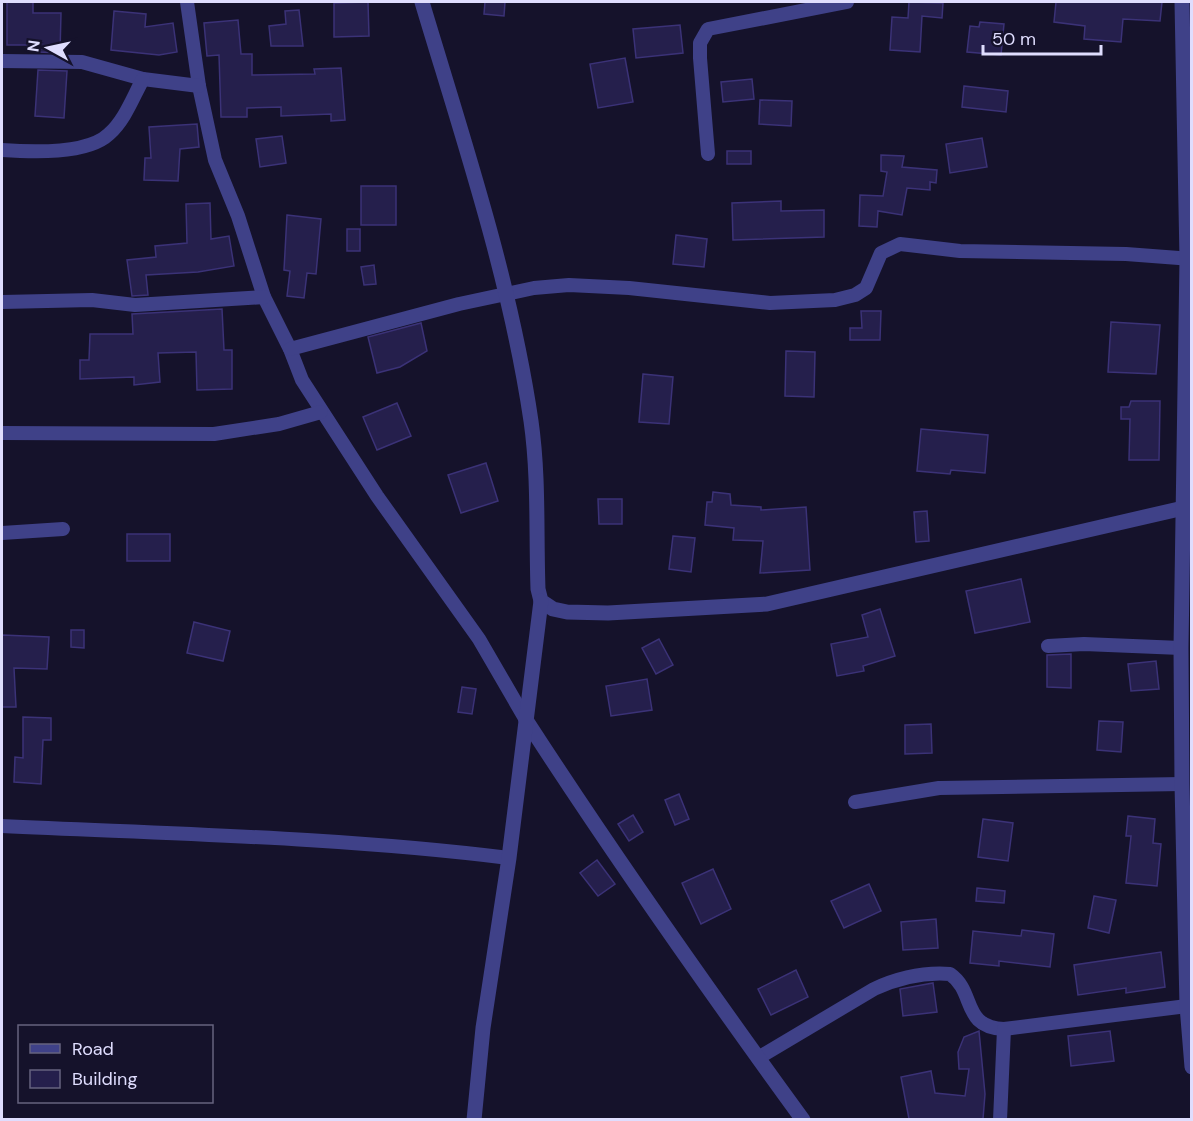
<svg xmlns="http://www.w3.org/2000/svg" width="1193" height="1121" viewBox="0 0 1193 1121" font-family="'DM Sans',sans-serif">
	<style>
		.building { fill: #251f4c; stroke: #3b3277; stroke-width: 1.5 }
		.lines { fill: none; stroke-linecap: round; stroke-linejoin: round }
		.minor { stroke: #3f4188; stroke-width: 14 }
		.tertiary { stroke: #3f4188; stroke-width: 15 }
	</style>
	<rect width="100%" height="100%" fill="#15122b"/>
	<!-- building -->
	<g class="building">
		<path d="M7,2H33V13H61L60,53L39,52L40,45H7Z"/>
		<path d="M368,2L369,36L334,37V3Z"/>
		<path d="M485,2H505L504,16L484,14Z"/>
		<path d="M909,2L943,3L942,18L922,16L920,52L890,50L892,17L908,18Z"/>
		<path d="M1056,2H1162L1160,21L1123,19L1121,42L1084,39L1085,26L1054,22Z"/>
		<path d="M299,10L303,46H271L269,26L286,24L285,11Z"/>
		<path d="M114,11L146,14L145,27L173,23L177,52L159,55L111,50Z"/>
		<path d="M238,20L241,54H252V75L315,74L314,69L341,68L345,120L331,121V114L281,116V107L247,108V117H221L219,55L207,56L204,23Z"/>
		<path d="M980,22L1004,24L1001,55L967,52L970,26L979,27Z"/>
		<path d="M680,25L683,53L636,58L633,29Z"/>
		<path d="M625,58L633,102L598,108L590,64Z"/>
		<path d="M38,70L67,71L64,118L35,116Z"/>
		<path d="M752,79L754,99L723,102L721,82Z"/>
		<path d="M964,86L1008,91L1006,112L962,107Z"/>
		<path d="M760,100L792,101L791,126L759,124Z"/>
		<path d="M197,124L199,147L180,149L178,181L144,180L145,158H151L149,127Z"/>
		<path d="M282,136L286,163L260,167L256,139Z"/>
		<path d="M982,138L987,167L950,173L946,144Z"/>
		<rect x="727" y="151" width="24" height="13"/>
		<path d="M881,155L904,156L902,167L937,170L936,183L930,182V190L907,188L902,215L878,211L877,227L859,226L860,195L883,196L887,172L881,171Z"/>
		<rect x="361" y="186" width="35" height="39"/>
		<path d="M781,201V211L824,210V237L733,240L732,203Z"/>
		<path d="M210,203L211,239L229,236L234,266L198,272L146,275L148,295L132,296L127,260L156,257L155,246L187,243L186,204Z"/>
		<path d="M287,215L321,219L316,274L307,273L304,298L287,296L290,271L284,270Z"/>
		<rect x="347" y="229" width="13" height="22"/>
		<path d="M676,235L707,239L704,267L673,264Z"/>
		<path d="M374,265L376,284L364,285L361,267Z"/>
		<path d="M222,309L224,350H232V389L197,390L196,352L158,353L160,382L134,385V377L80,379V360H89L90,334H133L132,314Z"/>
		<path d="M861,311H881L880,340H850V328H862Z"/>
		<path d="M1111,322L1160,325L1156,374L1108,372Z"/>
		<path d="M421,323L427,351L400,367L377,373L368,337Z"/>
		<path d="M786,351L815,352L814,397L785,396Z"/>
		<path d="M643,374L673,377L669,424L639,422Z"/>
		<path d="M1131,401H1160L1159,460H1129L1130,419H1121V407H1129Z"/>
		<path d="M397,403L411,436L377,450L363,417Z"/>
		<path d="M921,429L988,435L985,473L951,470L950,474L917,471Z"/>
		<path d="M486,463L498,501L461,513L448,475Z"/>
		<path d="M713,492L730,494L731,505L761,507V510L806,507L810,570L760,573L763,541L733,540L734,528L705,525L707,502H712Z"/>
		<path d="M598,499H622V524H599Z"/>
		<path d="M927,511L929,541L916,542L914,512Z"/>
		<rect x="127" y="534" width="43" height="27"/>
		<path d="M673,536L695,538L691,572L669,569Z"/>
		<path d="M1021,579L1030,622L975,633L966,591Z"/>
		<path d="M880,609L895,656L863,666L864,671L837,676L831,644L868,637L862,615Z"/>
		<path d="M194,622L230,631L223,661L187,653Z"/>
		<path d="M71,630H84V648L71,647Z"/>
		<path d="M2,635L49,637L47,669L14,668L16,707H2Z"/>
		<path d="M659,639L673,665L656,674L642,648Z"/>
		<path d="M1071,654V688L1047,687V655Z"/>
		<path d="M1156,661L1159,689L1131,691L1128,664Z"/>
		<path d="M647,679L652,710L611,716L606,686Z"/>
		<path d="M462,687L476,689L472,714L458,712Z"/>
		<path d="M23,717L51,718V740H43L41,784L14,782L15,757L23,758Z"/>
		<path d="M1099,721L1123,722L1121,752L1097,750Z"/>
		<path d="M931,724L932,753L905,754V725Z"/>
		<path d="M679,794L689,819L675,825L665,800Z"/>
		<path d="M633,815L643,832L629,841L618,824Z"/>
		<path d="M1128,816L1155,819L1153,843L1161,844L1157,886L1126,883L1131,836H1126Z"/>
		<path d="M983,819L1013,823L1008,861L978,857Z"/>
		<path d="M597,860L615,884L598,896L580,873Z"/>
		<path d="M713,869L731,909L701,924L682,883Z"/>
		<path d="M869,884L881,911L844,928L831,901Z"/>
		<path d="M977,888L1005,891L1004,903L976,901Z"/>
		<path d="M1094,896L1116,900L1109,933L1088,928Z"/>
		<path d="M936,919L938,948L903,950L901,922Z"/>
		<path d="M1022,930L1054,934L1050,967L999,961V966L970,963L973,931L1021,936Z"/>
		<path d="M1161,952L1165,987L1126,993V988L1078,995L1074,965Z"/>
		<path d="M796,970L808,997L771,1015L758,989Z"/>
		<path d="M933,983L937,1012L903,1016L900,989Z"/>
		<path d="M979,1031L985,1094L983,1119H909L901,1077L931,1071L935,1093L965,1096L969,1069H959L958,1052L964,1037Z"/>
		<path d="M1110,1031L1114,1061L1071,1066L1068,1036Z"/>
	</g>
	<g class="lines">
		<!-- minor -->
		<g class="minor">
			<path d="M187,2L199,86L215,160L238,216L264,297L290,349L302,380L377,496L479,639L526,720"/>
			<path d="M2,61L82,62L143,79L199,86"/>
			<path d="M2,150C30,152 87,155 109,134C125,120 133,97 143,79"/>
			<path d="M708,154L700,58V43L708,29L847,2"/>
			<path d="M2,302L92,300L135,305L264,297"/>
			<path d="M290,349L459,304L534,288L569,285L629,288L770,303L835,300L855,295L866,288L881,253L900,244L960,251L1126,254L1192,259"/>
			<path d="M2,433L214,434L279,424L321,412"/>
			<path d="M2,533L63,529"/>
			<path d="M1048,646L1084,644L1181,648"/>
			<path d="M855,802L939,788L1182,784"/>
			<path d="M2,826C171,834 341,837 509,858"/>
			<path d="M758,1058L874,989C898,978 924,972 950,974C976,992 961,1027 1004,1029"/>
			<path d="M1000,1120L1004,1029L1187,1006"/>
		</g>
		<!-- tertiary -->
		<g class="tertiary">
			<path d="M422,2C463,139 510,278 531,421C539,477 536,533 538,589L541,601L553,609L567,612L608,613L767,604L1192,506"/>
			<path d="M1182,2L1187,259L1181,648L1182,784L1187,1006L1192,1067"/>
			<path d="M526,720C614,856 707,988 803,1120"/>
			<path d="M474,1120L483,1028L509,858L541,601"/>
		</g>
	</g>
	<!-- border -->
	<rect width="1193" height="1121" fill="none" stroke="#dfddfe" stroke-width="6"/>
	<!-- legend -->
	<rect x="18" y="1025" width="195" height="78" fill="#15122b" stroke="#66637f" stroke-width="1.5"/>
	<rect x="30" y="1044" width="30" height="9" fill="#3f4188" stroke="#66637f" stroke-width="1.5"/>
	<text x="72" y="1055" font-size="18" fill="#dfddfe">Road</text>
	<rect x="30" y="1070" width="30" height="18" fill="#251f4c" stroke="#66637f" stroke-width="1.5"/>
	<text x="72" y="1085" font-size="18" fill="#dfddfe">Building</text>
	<!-- north arrow -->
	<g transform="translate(48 48) rotate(278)" stroke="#15122b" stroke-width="4.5" paint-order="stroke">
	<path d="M0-4.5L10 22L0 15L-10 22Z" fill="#dfddfe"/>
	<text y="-9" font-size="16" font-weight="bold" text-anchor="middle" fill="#dfddfe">N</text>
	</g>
	<!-- scale -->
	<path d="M983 45v9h118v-9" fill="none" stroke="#dfddfe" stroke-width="3"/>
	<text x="992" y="45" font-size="18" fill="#dfddfe" stroke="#15122b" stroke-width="4.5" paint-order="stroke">50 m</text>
</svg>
